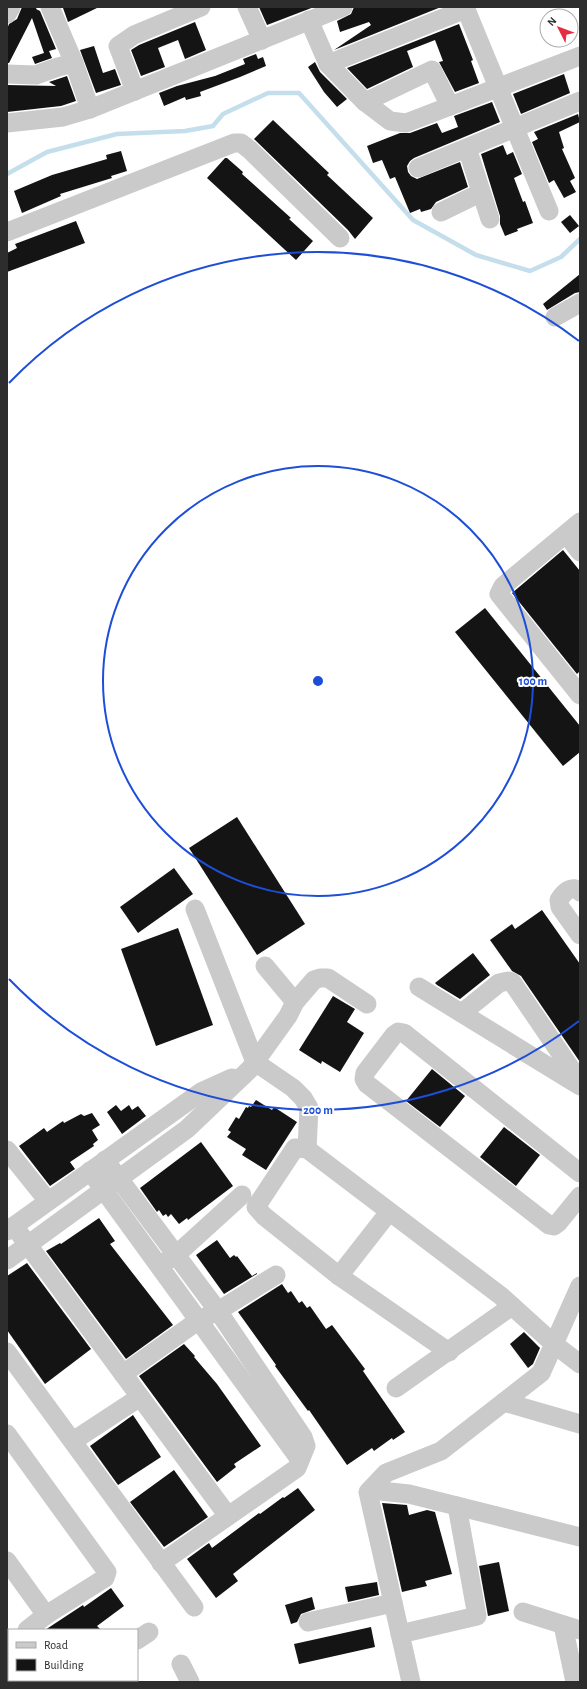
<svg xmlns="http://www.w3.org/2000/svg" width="587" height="1689" viewBox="0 0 587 1689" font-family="'Alegreya Sans',sans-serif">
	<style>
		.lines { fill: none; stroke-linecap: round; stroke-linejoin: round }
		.stream { stroke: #c5deeb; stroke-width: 4.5 }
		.building { fill: #141414 }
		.minor { stroke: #cacaca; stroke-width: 19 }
		.ring { fill: none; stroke: #1d4ed8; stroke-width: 2 }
		.centre { fill: #1d4ed8; stroke: #fff; stroke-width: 2 }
		.ring-label { font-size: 12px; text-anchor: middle; font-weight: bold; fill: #1d4ed8; stroke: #fff; stroke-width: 4; stroke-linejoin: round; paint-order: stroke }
	</style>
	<rect width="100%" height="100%" fill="#fff"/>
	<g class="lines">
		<!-- stream -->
		<path class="stream" d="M7,174L47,152L117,134L185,131L213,126L223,114L268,93H299L413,220L476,255L530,271L561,257L580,239"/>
	</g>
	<!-- building -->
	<g class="building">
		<path d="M22,7H37L36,9L40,11L56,49L49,51L52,58L35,64L32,57L44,53L32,18L9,63H7V29L9,24L17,19Z"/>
		<path d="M66,7H99L68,22L63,8Z"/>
		<path d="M259,7H314L267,25Z"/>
		<path d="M354,7H441L334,50L371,25L369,22L340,32L337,21L351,14Z"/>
		<path d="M195,22L206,50L185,59L178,40L158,48L165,67L141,76L131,50L139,45Z"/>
		<path d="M459,24L473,60L471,61L479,83L455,92L439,62L443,61L435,40L407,51L413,67L367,89L347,68Z"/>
		<path d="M94,46L103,73L115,69L121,85L96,93L80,50Z"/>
		<path d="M256,54L258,59L263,57L266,66L240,77L200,92L201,96L186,100L185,97L164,106L159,93L177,86L215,76L245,64L243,59Z"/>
		<path d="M315,62L320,72L347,99L337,107L324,92L308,67Z"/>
		<path d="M564,74L570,93L521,114L513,94Z"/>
		<path d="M67,76L76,101L61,106L7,112V85L56,86L49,82Z"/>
		<path d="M492,102L500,122L414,158L410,161L407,166L408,172L411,176L417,179L460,162L468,187L436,202L431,209L421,212L420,209L410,213L395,177L390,179L382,160L373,163L367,146L400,133H410L437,123L442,133L458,127L454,116Z"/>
		<path d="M578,114L580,122L559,132L564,148L562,149L575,178L570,181L576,192L564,198L554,180L549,183L532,142L538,139L534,132Z"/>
		<path d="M273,120L329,173L327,175L373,218L355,239L348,230L254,139Z"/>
		<path d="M503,145L507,155L513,152L522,174L514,178L523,202L525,201L533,223L517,229L518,231L505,236L500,224V216L481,154Z"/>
		<path d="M121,151L127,171L111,176L112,178L60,194L61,196L22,213L14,191L52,175L107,159L106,155Z"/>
		<path d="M225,158H227L243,172L242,174L291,218L289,219L313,241L296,260L207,178Z"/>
		<path d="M570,215L579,226L570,233L561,222Z"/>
		<path d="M76,221L85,243L7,272V253L17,248L15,244Z"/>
		<path d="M580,274V292L575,293L547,310L543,304Z"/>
		<path d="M563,550L580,571V671L577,674L512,593Z"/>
		<path d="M485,608L580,726V752L563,766L455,632Z"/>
		<path d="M237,817L305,924L257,955L189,848Z"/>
		<path d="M174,868L193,894L138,933L120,907Z"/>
		<path d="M542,910L580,964V1062L521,976L512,971L490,940L512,924L515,929Z"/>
		<path d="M178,928L213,1025L156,1046L121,949Z"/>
		<path d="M473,953L490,975L460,999L437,985L435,983Z"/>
		<path d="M333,996L355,1009L347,1022L364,1033L340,1072L322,1061L321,1064L299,1050Z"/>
		<path d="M432,1069L465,1096L440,1127L406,1101Z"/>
		<path d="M256,1100L272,1110L274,1107L297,1122L266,1170L242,1155L246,1149L227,1137L231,1132L228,1130L236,1117L239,1119L246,1107L248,1108L249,1106L251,1107Z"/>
		<path d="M116,1105L121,1111L129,1105L132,1110L138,1106L146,1116L122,1134L107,1112Z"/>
		<path d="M92,1113L100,1125L92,1130L98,1140L93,1144L94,1146L70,1162L75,1169L50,1186L19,1146L44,1128L47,1132L63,1121L64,1123L81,1114L84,1116Z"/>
		<path d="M504,1127L540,1155L516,1186L480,1157Z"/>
		<path d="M201,1142L233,1186L188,1220L187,1218L179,1224L171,1214L168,1217L166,1214L163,1216L159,1210L157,1212L140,1188Z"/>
		<path d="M99,1218L115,1241L110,1244L173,1325L126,1359L46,1251L60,1243L61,1244Z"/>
		<path d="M217,1240L230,1258L234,1255L236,1257L237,1256L252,1276L257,1273V1274L224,1294L196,1255Z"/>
		<path d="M27,1263L91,1349L45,1384L7,1330V1276Z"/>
		<path d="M282,1284L288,1293L291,1291L299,1303L302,1301L307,1308L310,1306L326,1329L332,1325L365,1369L363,1371L405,1432L393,1440L392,1438L374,1451L372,1448L347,1465L309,1410L308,1411L275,1366L276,1365L238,1312Z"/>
		<path d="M524,1332L540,1348L533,1364L528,1368L510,1344Z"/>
		<path d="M184,1344L195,1356L194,1357L217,1384L261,1446L234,1464L236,1467L217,1482L139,1376Z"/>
		<path d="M133,1415L161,1457L118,1485L90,1446Z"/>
		<path d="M174,1470L208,1517L164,1547L130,1502Z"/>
		<path d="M298,1488L315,1510L233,1574L238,1581L216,1598L187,1559L209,1543L212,1548L259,1513L260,1514L283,1497L284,1498Z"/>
		<path d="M382,1503L407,1505L409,1515L427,1510L435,1512L452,1574L425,1581L427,1586L402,1592Z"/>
		<path d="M499,1562L509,1611L488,1616L479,1566Z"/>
		<path d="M377,1582L379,1595L348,1602L345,1587Z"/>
		<path d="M111,1588L124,1606L97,1626L101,1630H45L83,1605L84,1607Z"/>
		<path d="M312,1597L315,1609L301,1614L297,1622L291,1624L285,1605Z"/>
		<path d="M371,1627L375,1647L299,1664L294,1644Z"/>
	</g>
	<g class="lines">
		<!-- minor -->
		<g class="minor">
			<path d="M50,7L74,63L90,109"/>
			<path d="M247,7L262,40"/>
			<path d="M465,7L549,211"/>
			<path d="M7,14L11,7"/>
			<path d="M309,20L328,64L365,102L390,121L406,123L580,56"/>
			<path d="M328,64L466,9"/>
			<path d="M7,74L36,75L58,67L74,63"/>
			<path d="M135,91L118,46L134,35L201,7"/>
			<path d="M365,102L432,70L450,106"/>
			<path d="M7,123L63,117L90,109L343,7"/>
			<path d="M467,148L490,219"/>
			<path d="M418,168L580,101"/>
			<path d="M441,212L480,193"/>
			<path d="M7,232L234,143H241L250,150L340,238"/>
			<path d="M555,317L580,303"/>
			<path d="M580,522L503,586L499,594L580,695"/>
			<path d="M566,534L580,552"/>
			<path d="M580,892C572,884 564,892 559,900L560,907L580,935"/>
			<path d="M195,909L255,1062L293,1088L303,1098L309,1108L307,1149"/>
			<path d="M419,987L580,1086"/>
			<path d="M295,1002L314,980L320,978H328L367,1004"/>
			<path d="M462,1013L499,983L508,981L512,982L580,1082"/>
			<path d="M7,1150L48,1201"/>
			<path d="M105,1160L218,1311L303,1437L306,1446L297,1468L161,1563"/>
			<path d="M90,1171L300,1460"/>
			<path d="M580,1173L404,1033L398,1032L394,1035L365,1073L364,1079L367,1084L549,1225L554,1226L558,1223L580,1196"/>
			<path d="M14,1226L228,1516"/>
			<path d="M7,1231L201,1092L232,1078"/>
			<path d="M7,1260L187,1129L250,1069L288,1016L295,1002L265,966"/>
			<path d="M165,1262L176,1255L242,1195"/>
			<path d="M339,1276L389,1212"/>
			<path d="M7,1352L194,1607"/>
			<path d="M449,1352L339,1276L264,1216L256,1207L295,1148L307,1149L501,1296L554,1344L580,1364"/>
			<path d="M123,1374L199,1320L218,1311L276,1275"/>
			<path d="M396,1388L512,1306"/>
			<path d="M504,1402L580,1424"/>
			<path d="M7,1434L107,1572L105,1578L46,1615L27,1630"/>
			<path d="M73,1441L140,1397"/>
			<path d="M371,1490L409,1494L580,1537"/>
			<path d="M7,1561L46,1615"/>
			<path d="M523,1612L580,1630"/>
			<path d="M308,1622L393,1603"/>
			<path d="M563,1625L575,1682"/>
			<path d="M400,1634L477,1616L457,1506"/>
			<path d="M137,1640L149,1632"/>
			<path d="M7,1646L9,1644"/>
			<path d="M181,1664L190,1682"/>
			<path d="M73,1682L76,1680"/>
			<path d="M411,1682L368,1492L386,1473L441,1451L541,1373L580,1286"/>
		</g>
	</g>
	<!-- distance rings -->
	<g class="ring">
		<circle cx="318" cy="681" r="215"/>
		<path d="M579 1021A429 429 0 0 1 9 979M9 383A429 429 0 0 1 579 341"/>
	</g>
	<circle cx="318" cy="681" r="6" class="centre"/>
	<g class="ring-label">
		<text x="533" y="685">100 m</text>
		<text x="318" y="1114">200 m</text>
	</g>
	<!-- border -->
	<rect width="587" height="1689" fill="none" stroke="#2d2d2d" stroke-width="16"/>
	<!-- legend -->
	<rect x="8" y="1629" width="130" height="52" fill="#ffffff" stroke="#ababab"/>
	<rect x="16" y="1642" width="20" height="6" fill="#cacaca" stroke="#ababab"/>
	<text x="44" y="1649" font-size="12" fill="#2d2d2d">Road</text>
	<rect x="16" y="1659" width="20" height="12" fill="#141414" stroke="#ababab"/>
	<text x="44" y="1669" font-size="12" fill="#2d2d2d">Building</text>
	<!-- north arrow -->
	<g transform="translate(559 28) rotate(312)"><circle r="19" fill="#ffffff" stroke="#ababab"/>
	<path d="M0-3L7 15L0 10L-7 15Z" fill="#e72b41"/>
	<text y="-6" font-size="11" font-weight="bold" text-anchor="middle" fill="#2d2d2d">N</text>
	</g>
</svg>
